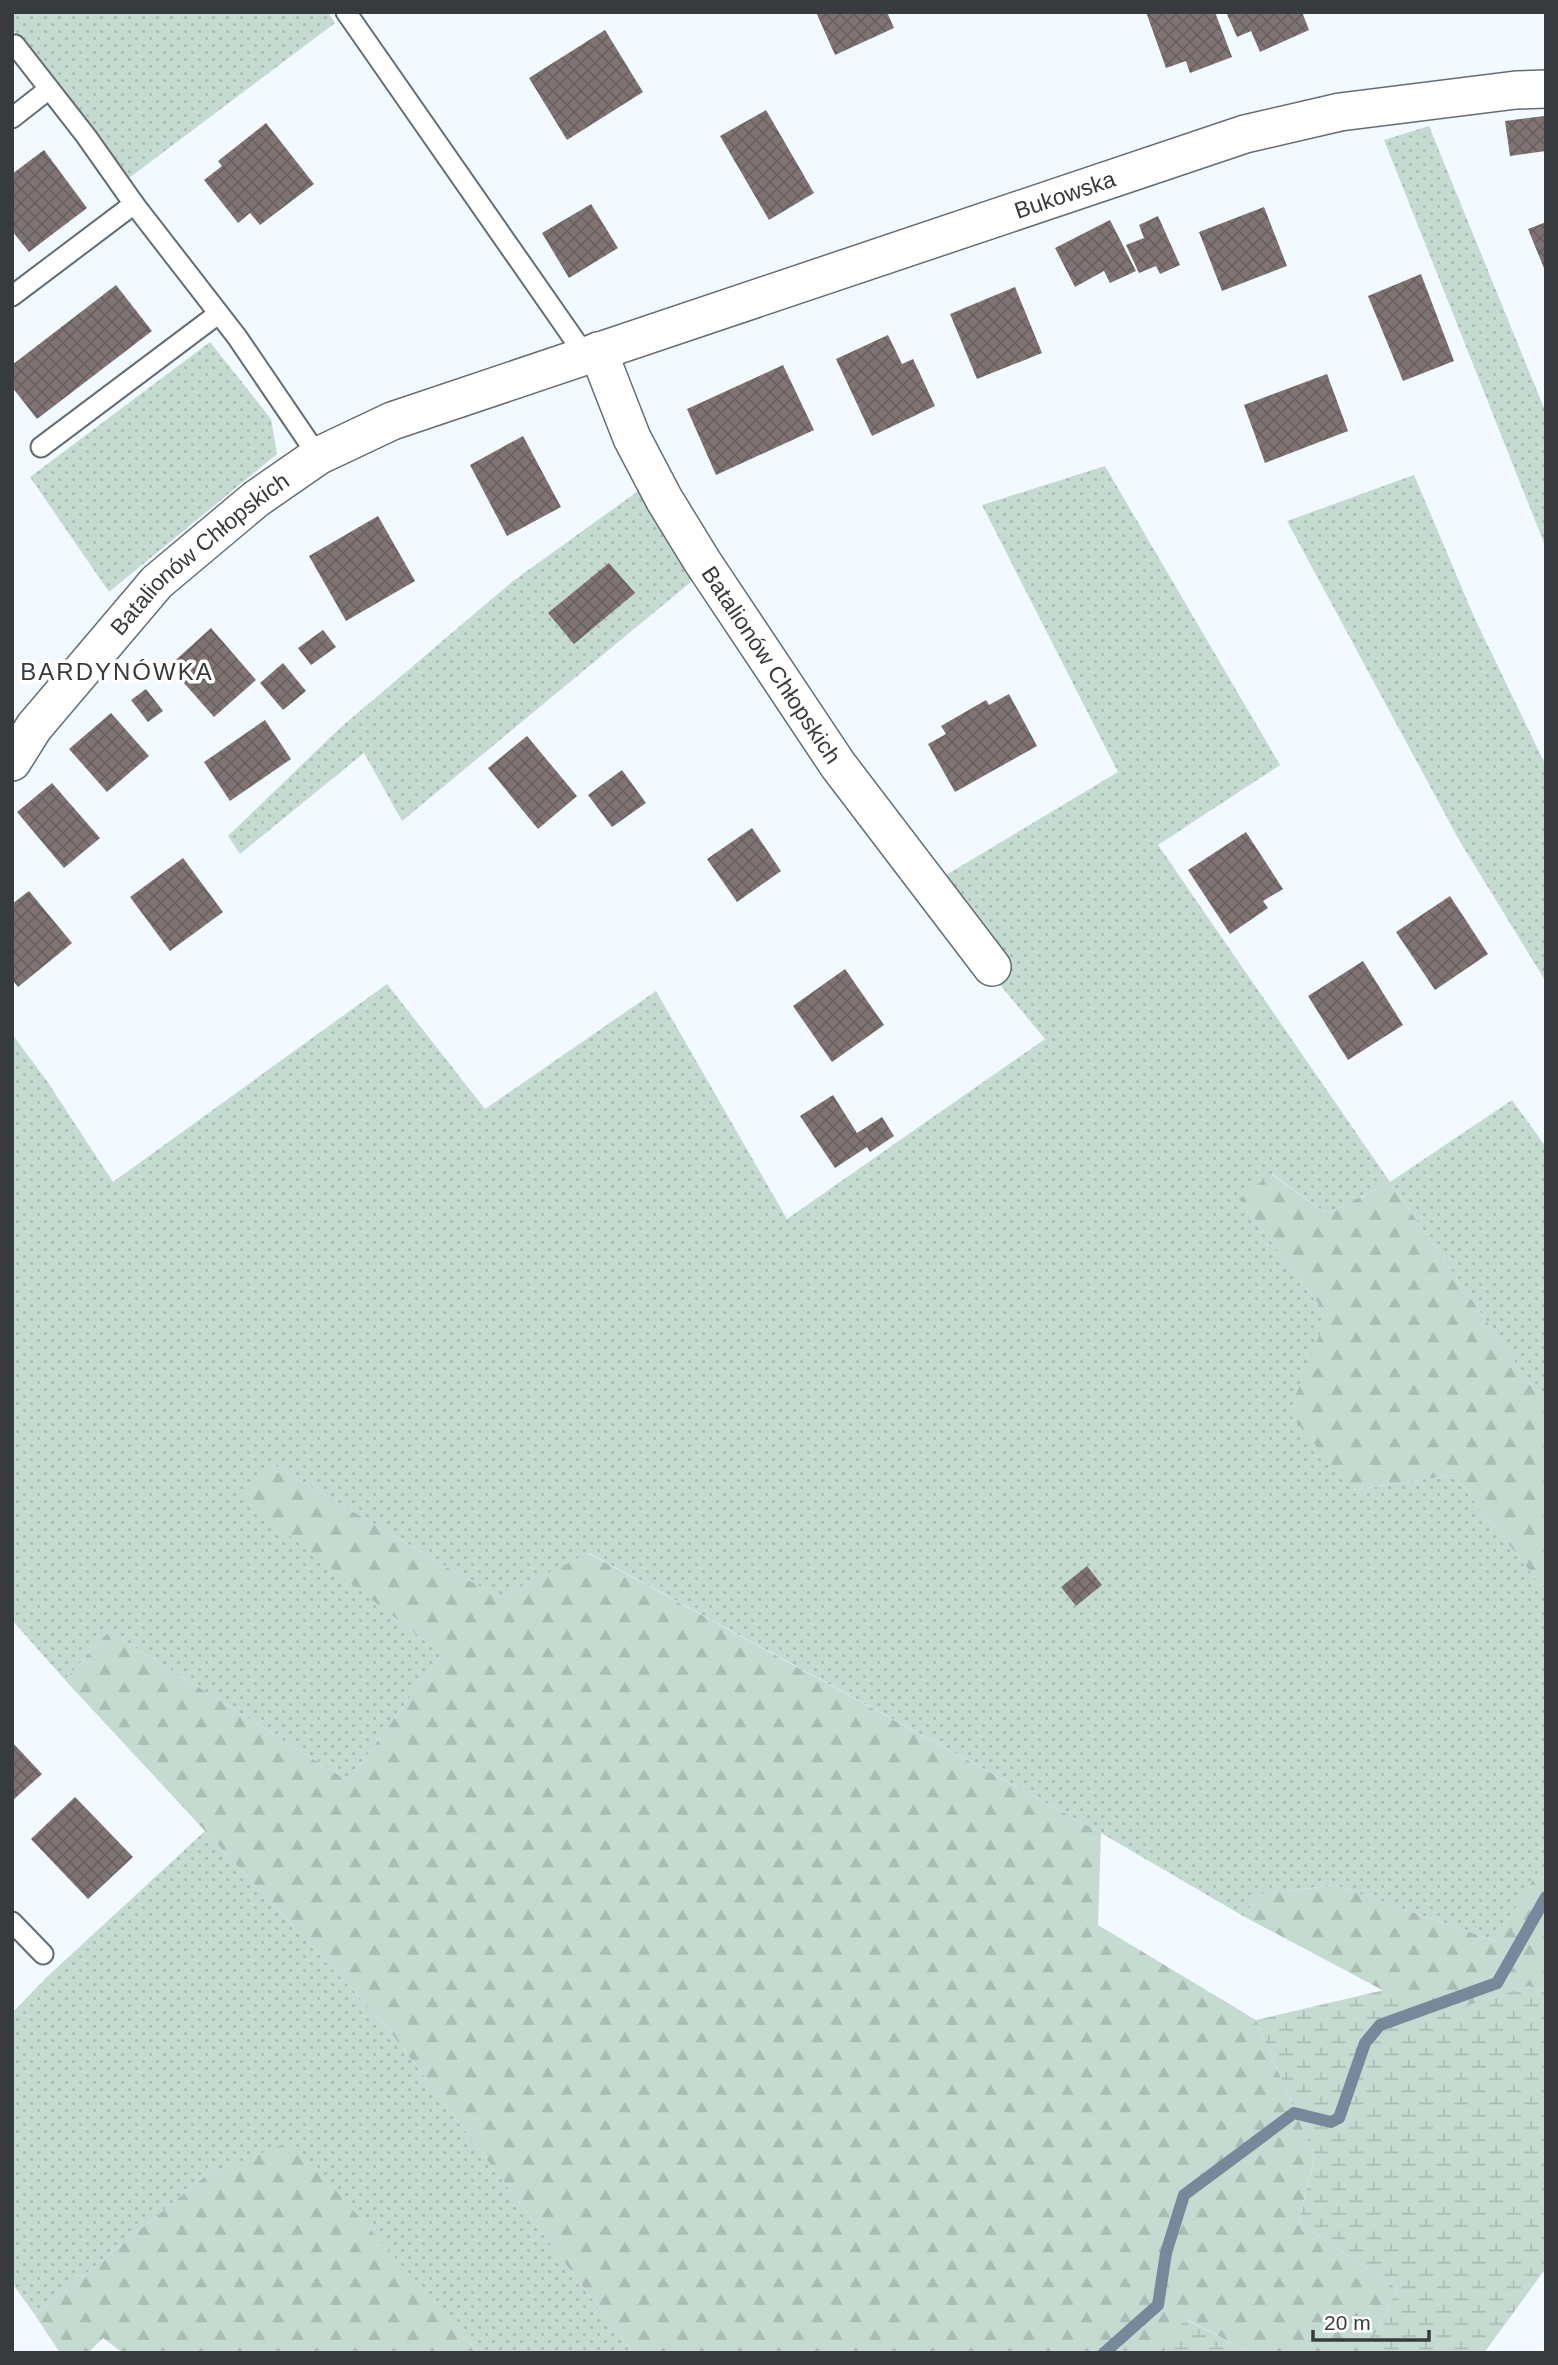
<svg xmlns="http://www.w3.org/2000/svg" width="1558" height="2365" viewBox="0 0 1558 2365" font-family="Helvetica,sans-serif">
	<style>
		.grass { fill: url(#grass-dots) }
		.forest { fill: url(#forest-firs) }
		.wetland { fill: url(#wetland-marsh) }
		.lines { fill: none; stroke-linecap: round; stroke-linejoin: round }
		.stream { stroke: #768899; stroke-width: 12 }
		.building { fill: url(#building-cross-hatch) }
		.lane-casing { stroke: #656d74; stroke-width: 23 }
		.street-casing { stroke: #656d74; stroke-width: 40 }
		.lane { stroke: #fff; stroke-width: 19 }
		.street { stroke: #fff; stroke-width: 37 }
		.labels { text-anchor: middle; stroke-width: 7; stroke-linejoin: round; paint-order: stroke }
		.street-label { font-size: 23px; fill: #383b3e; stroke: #fff }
		.neighbourhood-label { font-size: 24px; letter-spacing: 2px; fill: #383b3e; stroke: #fff }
	</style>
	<defs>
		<pattern id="grass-dots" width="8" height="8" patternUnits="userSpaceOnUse" patternTransform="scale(1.75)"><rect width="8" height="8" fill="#c5dad0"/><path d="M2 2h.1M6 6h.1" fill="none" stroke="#aabcb4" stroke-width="1.8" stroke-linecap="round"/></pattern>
		<pattern id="forest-firs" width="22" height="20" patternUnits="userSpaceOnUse" patternTransform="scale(1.75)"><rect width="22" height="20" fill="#c5dad0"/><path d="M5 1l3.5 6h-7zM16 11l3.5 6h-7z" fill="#aabcb4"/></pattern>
		<pattern id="wetland-marsh" width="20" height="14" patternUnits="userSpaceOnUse" patternTransform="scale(1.75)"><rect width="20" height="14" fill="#c5dad0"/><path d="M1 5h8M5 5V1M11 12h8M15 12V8" fill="none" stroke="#aabcb4"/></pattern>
		<pattern id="building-cross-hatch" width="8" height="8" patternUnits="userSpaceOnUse" patternTransform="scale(1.75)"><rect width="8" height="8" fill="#7f7473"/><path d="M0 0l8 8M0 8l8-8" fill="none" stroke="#696060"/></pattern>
	</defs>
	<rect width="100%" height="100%" fill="#f2f9ff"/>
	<!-- grass -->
	<g class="grass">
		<path d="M12,12H328L335,23L129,178L12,29Z"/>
		<path d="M1429,126L1546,413V548L1384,140Z"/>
		<path d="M210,342L271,419L277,454L109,592L30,477Z"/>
		<path d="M1105,466L1280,765L1158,845L1390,1182L1512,1100L1546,1147V1407L1390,1182L1327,1214L1272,1174L1239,1199L1327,1315L1352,1490L1453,1475L1546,1591V1871L1538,1873L1495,1941L1335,1885L1261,1894L1243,1916L1101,1833L589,1553L499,1598L274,1465L238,1495L442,1654L348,1781L109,1631L65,1680L12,1620V1034L47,1081L113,1182L387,984L485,1109L656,991L787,1219L1045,1039L921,890L1118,772L982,505Z"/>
		<path d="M1414,475L1475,619L1546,766V982L1459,840L1287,521Z"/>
		<path d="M652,481L703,572L402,821L364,753L240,854L228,836L340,728L513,581Z"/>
		<path d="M205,1831L386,2026L633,2353H479L292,2142L208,2174L35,2315L12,2283V2013L48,1976Z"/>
	</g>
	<!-- forest -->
	<g class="forest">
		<path d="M1271,1174L1327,1214L1390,1182L1546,1407V1591L1453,1475L1352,1490L1289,1413L1327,1315L1239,1199Z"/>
		<path d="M274,1465L499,1598L588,1553L1101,1833L1098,1925L1256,2020L1315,2157L1298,2222L1397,2289L1366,2353H1251L1186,2319L1163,2353H633L386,2026L65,1680L109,1631L348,1781L442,1654L237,1495Z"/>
		<path d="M1546,1871V1993L1529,1986L1433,2017L1243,1916L1261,1894L1335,1885L1495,1941L1538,1872Z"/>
		<path d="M292,2141L479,2353H123L103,2338L88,2353H60L35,2315L208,2174Z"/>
	</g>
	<!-- wetland -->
	<g class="wetland">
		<path d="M1529,1986L1546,1993V2268L1484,2353H1366L1397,2289L1298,2222L1315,2157L1256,2020L1384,1990L1433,2016Z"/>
		<path d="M1185,2319L1251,2353H1163Z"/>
	</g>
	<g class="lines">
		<!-- stream -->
		<path class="stream" d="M1104,2353L1158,2305L1166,2253L1184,2195L1294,2113L1331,2122L1339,2118L1365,2043L1380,2025L1497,1983L1546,1897"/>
	</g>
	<!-- building -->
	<g class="building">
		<path d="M816,12H887L894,28L835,55Z"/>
		<path d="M1146,12H1215L1232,57L1190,73L1186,61L1166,68Z"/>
		<path d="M1226,12H1302L1309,30L1260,52L1251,31L1237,37Z"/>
		<path d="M605,30L643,92L567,140L529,78Z"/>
		<path d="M766,110L814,193L769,220L720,136Z"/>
		<path d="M1544,116L1546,151L1510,156L1505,121Z"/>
		<path d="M266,123L314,184L260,225L250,213L238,223L204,180L222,166L218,161Z"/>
		<path d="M44,150L87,208L29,252L12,231V174Z"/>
		<path d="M591,204L618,248L569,278L542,233Z"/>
		<path d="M1264,207L1287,266L1222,291L1199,232Z"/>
		<path d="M1158,216L1180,265L1160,274L1156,266L1139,273L1126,245L1144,238L1139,225Z"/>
		<path d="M1110,220L1136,271L1110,283L1104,271L1075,287L1055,248Z"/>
		<path d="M1546,222V273L1528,229Z"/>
		<path d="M1421,274L1454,361L1403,381L1368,296Z"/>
		<path d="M116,285L152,331L37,419L12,387V365Z"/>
		<path d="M1015,287L1042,353L977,379L950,314Z"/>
		<path d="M888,335L902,364L913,359L935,406L872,436L836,359Z"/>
		<path d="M783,365L814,430L716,475L687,409Z"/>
		<path d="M1327,374L1348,431L1265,463L1244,405Z"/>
		<path d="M523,436L561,507L507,536L470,465Z"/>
		<path d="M378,516L415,581L346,621L309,556Z"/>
		<path d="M609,563L635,593L574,644L548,613Z"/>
		<path d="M211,628L256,680L214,717L169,666Z"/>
		<path d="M323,630L336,647L311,665L298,648Z"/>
		<path d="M283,663L306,691L283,710L260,683Z"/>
		<path d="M146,689L163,711L148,722L131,700Z"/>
		<path d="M1009,694L1037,746L955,792L928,744L946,734L941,726L986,700L989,705Z"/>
		<path d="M111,713L149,756L107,792L69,749Z"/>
		<path d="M265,720L291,759L230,801L204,762Z"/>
		<path d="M527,736L577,796L538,829L488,768Z"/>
		<path d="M622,770L646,803L612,827L588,795Z"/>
		<path d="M52,783L100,838L64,868L17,812Z"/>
		<path d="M752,828L781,871L737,902L707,859Z"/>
		<path d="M1246,832L1283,889L1263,901L1268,908L1230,934L1188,870Z"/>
		<path d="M183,858L223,912L170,951L130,897Z"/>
		<path d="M29,891L72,943L18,987L12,980V904Z"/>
		<path d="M1450,896L1488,954L1435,990L1396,932Z"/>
		<path d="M1363,961L1403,1025L1348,1060L1308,996Z"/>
		<path d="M845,969L884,1025L832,1062L793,1006Z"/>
		<path d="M833,1095L857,1133L882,1117L894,1136L870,1152L867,1147L835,1168L800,1116Z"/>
		<path d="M1087,1566L1102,1585L1076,1606L1061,1587Z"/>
		<path d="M12,1742L42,1774L12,1801Z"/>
		<path d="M75,1797L133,1857L88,1899L31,1839Z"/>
	</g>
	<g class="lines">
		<!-- lane casing -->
		<g class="lane-casing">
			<g id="lane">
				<path d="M346,12L585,355"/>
				<path d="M15,45L86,136L134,204L237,337L318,456"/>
				<path d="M12,118L49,89"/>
				<path d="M12,296L134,204"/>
				<path d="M41,447L218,314"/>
				<path d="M12,1922L43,1954"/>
			</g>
		</g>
		<!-- street casing -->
		<g class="street-casing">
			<g id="street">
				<path id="s1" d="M598,351L632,438L664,499L702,561L838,765L992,967"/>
				<path id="s2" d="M12,762L34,727L157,582L256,499L318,456L392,421L1245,134L1340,112L1516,90L1546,89"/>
			</g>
		</g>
		<!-- lane -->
		<use href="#lane" class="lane"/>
		<!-- street -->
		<use href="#street" class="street"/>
	</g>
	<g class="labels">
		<!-- street labels -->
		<g class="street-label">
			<text dy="8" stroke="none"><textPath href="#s2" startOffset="1228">Bukowska</textPath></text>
			<text dy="8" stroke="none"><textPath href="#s2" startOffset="282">Batalionów Chłopskich</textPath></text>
			<text dy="8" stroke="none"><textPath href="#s1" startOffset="360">Batalionów Chłopskich</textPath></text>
		</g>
		<!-- neighbourhood labels -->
		<g class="neighbourhood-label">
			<text x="117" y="680">BARDYNÓWKA</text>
		</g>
	</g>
	<!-- border -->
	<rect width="1558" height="2365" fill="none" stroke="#383b3e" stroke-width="28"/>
	<!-- scale -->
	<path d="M1313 2330v10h116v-10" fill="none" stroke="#383b3e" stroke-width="3.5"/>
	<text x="1324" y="2330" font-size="21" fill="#383b3e" stroke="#ffffff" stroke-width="5" paint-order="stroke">20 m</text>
</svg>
